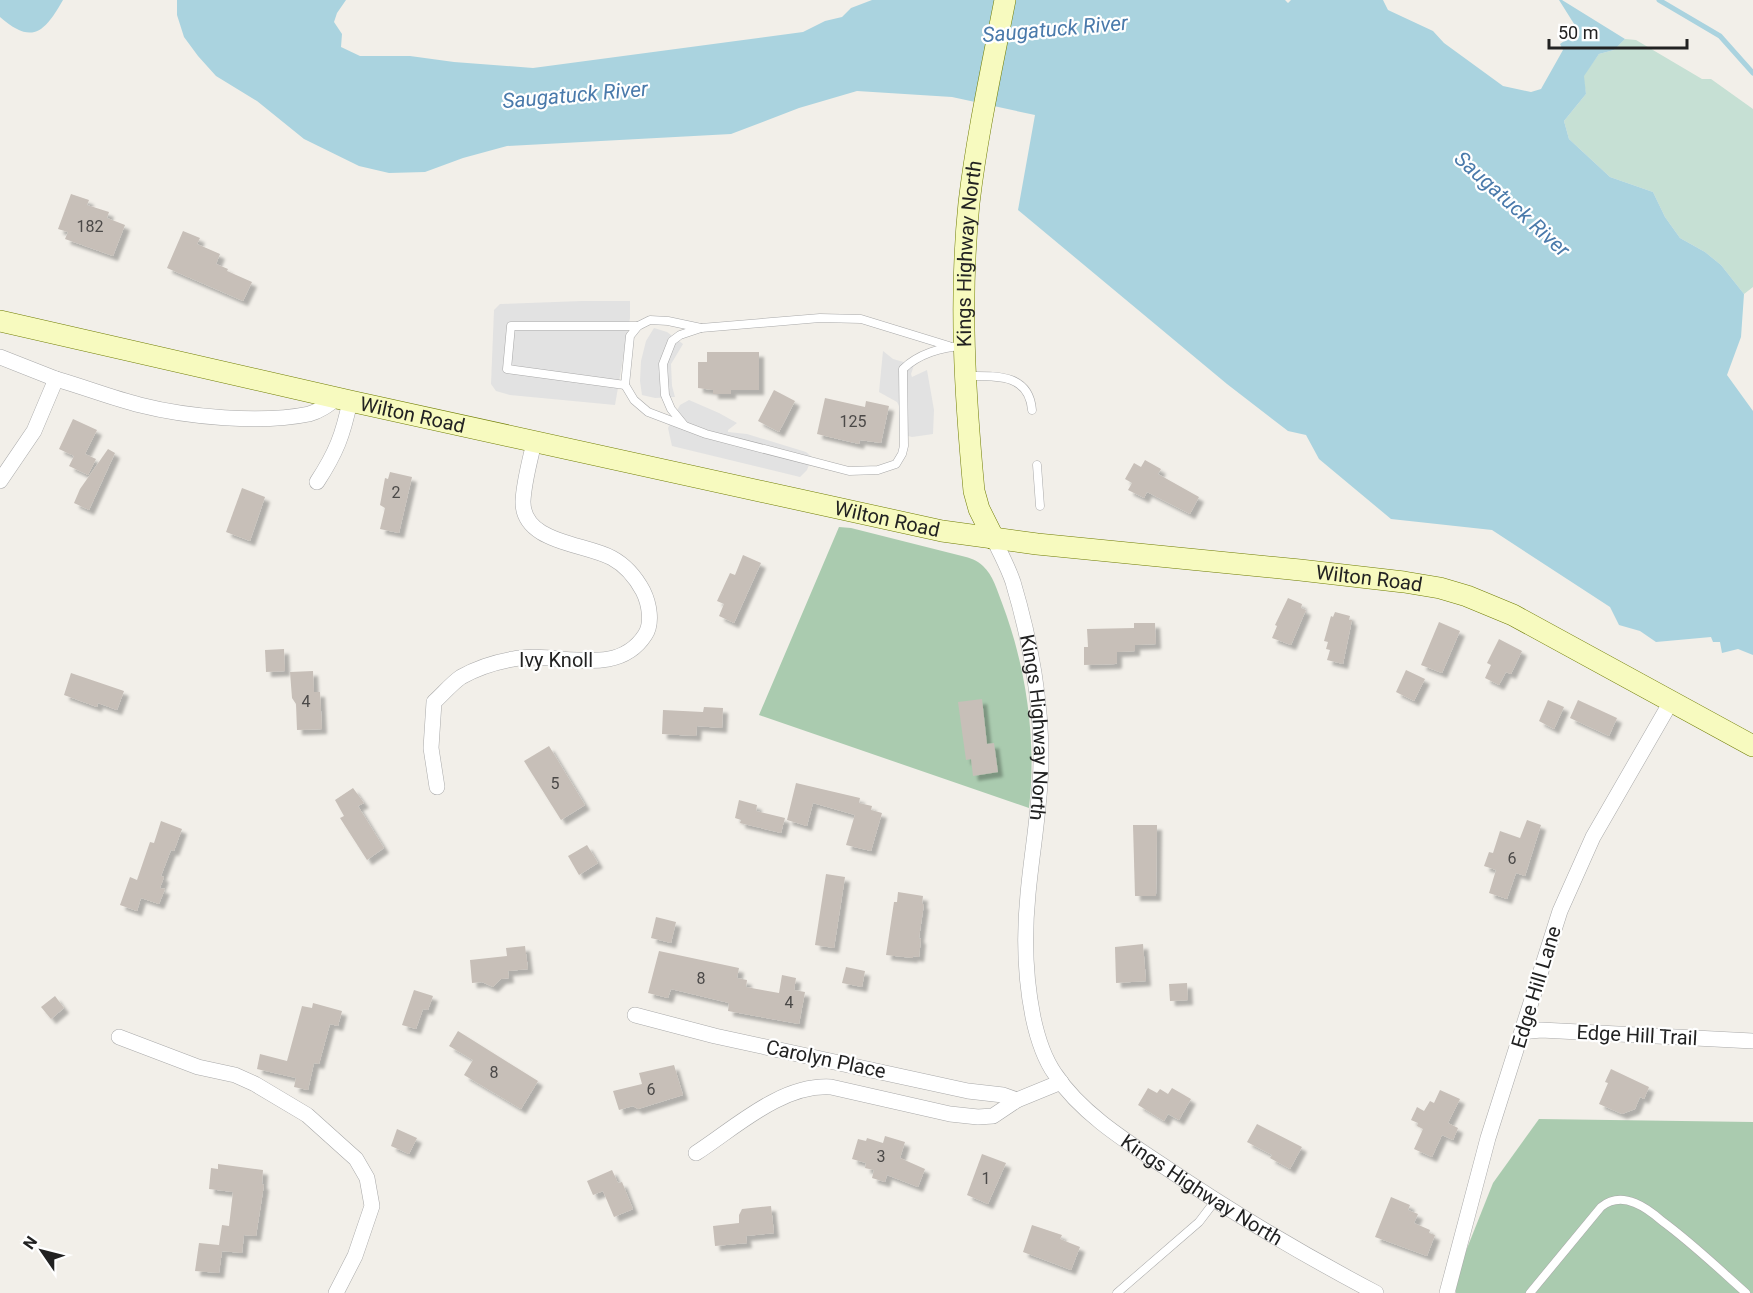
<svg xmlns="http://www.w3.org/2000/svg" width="1753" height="1293" viewBox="0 0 1753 1293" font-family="Roboto,sans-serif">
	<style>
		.wetland { fill: #c6e0d4 }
		.cemetery { fill: #aacbaf }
		.parking { fill: #e2e2e2 }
		.water { fill: #aad3df }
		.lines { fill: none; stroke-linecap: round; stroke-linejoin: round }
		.stream { stroke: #aad3df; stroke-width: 5 }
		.building { fill: #c7bfb8; filter: url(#shadow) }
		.service-casing { stroke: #a9a9a9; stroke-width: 9 }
		.minor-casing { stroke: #a9a9a9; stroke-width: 16 }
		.secondary-casing { stroke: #707d05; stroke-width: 22 }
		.service { stroke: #fff; stroke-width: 8 }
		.minor { stroke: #fff; stroke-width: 15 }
		.secondary { stroke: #f7fabf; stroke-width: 21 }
		.labels { text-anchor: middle; stroke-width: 4.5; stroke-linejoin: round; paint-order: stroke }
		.number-label { font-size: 16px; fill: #4b4948 }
		.street-label { font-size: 20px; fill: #222; stroke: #fff }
		.water-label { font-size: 21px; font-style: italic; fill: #4a7aab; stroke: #fff }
	</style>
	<defs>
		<filter id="shadow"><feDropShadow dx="5" dy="5" stdDeviation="1.5" flood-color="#0004"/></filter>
	</defs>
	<rect width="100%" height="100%" fill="#f2efe9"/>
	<!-- wetland -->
	<path class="wetland" d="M1625,39L1636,40L1702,79H1711L1753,109V287L1744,294L1721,265L1705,252L1680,238L1665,217L1653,192L1610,177L1569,139L1564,121L1586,94L1583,76L1599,54L1614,50Z"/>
	<!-- cemetery -->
	<g class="cemetery">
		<path d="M839,527L851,528L962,556C970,558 977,560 983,566C993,575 997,590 1002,603C1026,666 1037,740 1029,808L759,715Z"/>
		<path d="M1539,1119L1753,1122V1293H1456V1276L1493,1183Z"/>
	</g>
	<!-- parking -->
	<g class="parking">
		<path d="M582,301H630V318L615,405L510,395L496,391L491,384L494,310L500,304Z"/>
		<path d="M654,328L667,332L683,344L671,364L672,386L675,397L655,398L642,395L640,381L641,361L646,341Z"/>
		<path d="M883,351L893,359L914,365L911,374L912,377L927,370L934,410L933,434L912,437L900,434L899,406L897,402L879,392Z"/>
		<path d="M689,400L719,413L737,423L728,430V432L747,434L806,452L812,457L807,470L800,477L672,446L668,428L680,405Z"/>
	</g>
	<!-- water -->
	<g class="water">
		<path d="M0,0H63C45,31 33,46 0,17Z"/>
		<path d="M177,0H346L337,13L334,22L342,34L341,47L360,56H410L454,62L533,68L803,32L825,21L842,17L851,8L872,0H1285L1288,3L1291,0H1383L1388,10L1433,31L1444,43L1503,86L1531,92L1541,89L1563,50L1560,44L1570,37L1576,27L1559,0H1562L1625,39L1614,50L1599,54L1584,76L1586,94L1564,121L1569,139L1610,177L1653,192L1665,217L1680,238L1705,252L1721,265L1744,294L1741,337L1727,375L1753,411V655L1738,649L1722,653L1720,642H1713L1711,637L1656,642L1640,631L1619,625L1610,607L1492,530L1391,519L1319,459L1306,435L1288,431L1227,384L1018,210L1035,115L952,97L857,91L799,108L731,134L507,146L463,158L425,172L389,173L359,166L304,139L257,101L216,76L198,56L184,37L177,15Z"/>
	</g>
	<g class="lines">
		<!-- stream -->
		<path class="stream" d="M1659,0L1720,36L1753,73"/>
	</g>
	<!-- building -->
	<g class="building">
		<path d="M71,194L89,200L87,205L109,212L107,218L125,225L113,256L65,239L68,232L58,229Z"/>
		<path d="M183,231L200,238L197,244L220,254L216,264L228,269L227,271L252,282L243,301L167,268Z"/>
		<path d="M707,352H759V390H731V394H713V390L698,388V362H707Z"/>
		<path d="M774,390L795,401L779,432L758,421Z"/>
		<path d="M825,398L865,407L866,401L889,406L881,443L860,440L859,444L817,434Z"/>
		<path d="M73,419L97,430L85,454L96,459L88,475L69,466L74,456L59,449Z"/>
		<path d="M108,449L115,453L89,510L74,503L80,489Z"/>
		<path d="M1145,460L1161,469L1158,474L1199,497L1190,514L1147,492L1144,498L1128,490L1132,483L1125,479L1134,463L1141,467Z"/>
		<path d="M390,472L412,477L399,533L380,529L385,508L380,505L385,478L388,479Z"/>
		<path d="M242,488L265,497L250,541L226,532Z"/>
		<path d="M743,555L761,563L734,623L719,616L724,604L717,601L730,573L735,575Z"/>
		<path d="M1288,598L1302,604L1301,608L1306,610L1291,645L1272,638L1277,626L1275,625Z"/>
		<path d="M1335,612L1350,616L1349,620H1352L1343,664L1327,660L1330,650L1326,649L1328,642L1324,641L1331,616L1333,617Z"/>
		<path d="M1439,622L1460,631L1442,673L1421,665Z"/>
		<path d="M1134,623H1155L1156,644L1135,645V651L1117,652V663L1115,664L1084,665V647H1088L1087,629L1134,628Z"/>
		<path d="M1499,639L1522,651L1511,674L1506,672L1499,685L1485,678L1491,665L1487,663Z"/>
		<path d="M284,649L285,671L266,672L265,650Z"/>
		<path d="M1406,670L1425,679L1414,701L1396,692Z"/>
		<path d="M313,671L314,692H320L322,729L297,730L296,704L292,698L290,672Z"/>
		<path d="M71,673L124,691L117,710L98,703L97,707L64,695Z"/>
		<path d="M982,699L987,744L994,743L998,772L973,776L971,759L966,760L958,702Z"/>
		<path d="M1548,700L1564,707L1554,729L1539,721Z"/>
		<path d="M1578,700L1617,718L1609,736L1570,718Z"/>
		<path d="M704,707L723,708L722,728L697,726L696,736L662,734L663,710L703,712Z"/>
		<path d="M549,746L585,805L561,820L524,761Z"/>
		<path d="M796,783L860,798L859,803L872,806L871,810L882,813L871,851L846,845L856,811L855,815L813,803L807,826L787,820Z"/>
		<path d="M353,788L364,803L358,806L384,848L367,860L340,818L344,816L335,800Z"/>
		<path d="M739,800L757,805L756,811L785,818L781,833L740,823L741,820L735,818Z"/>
		<path d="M1527,820L1541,825L1525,876L1516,873L1507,899L1489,893L1496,870L1484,866L1489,852L1493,853L1500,831L1520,838Z"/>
		<path d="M161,821L182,829L174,851L171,850L161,876L164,877L160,888L165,889L159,904L141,898L137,911L120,905L130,877L137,880L150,842L154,843Z"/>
		<path d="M1133,825H1157L1156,896H1135Z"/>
		<path d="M587,845L598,863L579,875L568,856Z"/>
		<path d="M826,874L845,877L834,948L815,945Z"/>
		<path d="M898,892L923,896L922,904H924L919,938L921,939L919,957L913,956V958L886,955L894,902H897Z"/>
		<path d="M656,917L676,922L671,943L651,938Z"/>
		<path d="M1143,944L1146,981L1116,983L1115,947Z"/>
		<path d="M525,946L528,969L508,971L509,978L501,979L493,987L482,982L472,983L470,960L507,956L506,948Z"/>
		<path d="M659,951L739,968L737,978L747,980L746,987L779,993L782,975L796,978L794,990L805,992L799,1024L728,1011L729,1003L671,989L668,998L648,993Z"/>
		<path d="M846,967L865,971L862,987L842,983Z"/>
		<path d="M1187,983L1188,1000L1170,1001L1169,984Z"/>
		<path d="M414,990L433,996L428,1010L423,1009L416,1029L402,1025Z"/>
		<path d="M55,996L64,1008L51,1019L41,1007Z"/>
		<path d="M313,1003L342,1011L338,1026L330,1024L319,1064L314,1063L308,1090L294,1087L296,1078L257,1069L260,1054L287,1061L302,1006L312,1008Z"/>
		<path d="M458,1031L538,1081L521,1109L464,1075L473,1060L449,1046Z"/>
		<path d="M674,1065L683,1095L638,1109L633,1106L619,1110L613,1091L642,1084L639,1073Z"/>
		<path d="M1611,1069L1649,1087L1644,1099L1640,1097L1635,1109L1622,1114L1599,1104L1608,1083L1605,1082Z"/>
		<path d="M1148,1088L1157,1093L1160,1089L1168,1094L1172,1088L1191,1099L1179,1120L1168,1114L1164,1121L1138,1105Z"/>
		<path d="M1440,1090L1460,1099L1448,1123L1458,1128L1453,1140L1442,1135L1432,1157L1414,1149L1423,1129L1417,1126L1418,1123L1411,1120L1417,1107L1424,1111L1430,1101L1434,1103Z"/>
		<path d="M1257,1124L1302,1147L1290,1169L1270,1158L1272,1155L1247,1142Z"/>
		<path d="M397,1129L417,1138L409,1154L391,1146Z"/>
		<path d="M885,1136L905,1142L900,1158L925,1169L918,1187L887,1175L885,1182L872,1178L874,1170L865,1168L866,1163L852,1159L858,1139L866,1141L867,1138L883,1143Z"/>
		<path d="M982,1154L1006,1163L988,1204L967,1195Z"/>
		<path d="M218,1164L263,1170L262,1184L264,1185L256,1236L244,1235L242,1253L222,1251L219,1273L195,1271L199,1243L219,1245L222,1225L229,1226L233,1192L209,1189L211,1168L218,1169Z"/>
		<path d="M612,1170L618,1183L622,1182L633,1209L614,1217L603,1191L593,1195L587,1181Z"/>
		<path d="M1391,1197L1410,1205L1408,1210L1418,1214L1414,1223L1430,1230L1429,1233L1435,1235L1427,1256L1375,1237Z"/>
		<path d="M771,1206L774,1233L746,1236L747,1243L715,1246L713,1226L739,1223V1215L742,1209Z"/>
		<path d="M1032,1225L1062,1235L1060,1239L1080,1247L1071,1270L1023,1252Z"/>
	</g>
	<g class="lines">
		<!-- service casing -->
		<g class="service-casing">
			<g id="service">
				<path d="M701,328L668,321L650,320L638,326L630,336L625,385L634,400L648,412L706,434L849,471L878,470L896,464L902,454L904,446L903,369C918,354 942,347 962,346"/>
				<path d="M966,376C995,376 1029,373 1032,410"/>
				<path d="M625,385L507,369L511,326H638"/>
				<path d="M684,425L671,409L665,395L663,364L672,341L680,335L701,328L820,318L861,319L949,346"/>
				<path d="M1037,465L1040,506"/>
				<path d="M1117,1293L1199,1222L1215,1201"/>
				<path d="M1530,1293L1601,1207C1611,1199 1623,1198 1635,1203C1645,1207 1654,1214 1662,1221C1692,1243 1719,1269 1746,1293"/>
			</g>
		</g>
		<!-- minor casing -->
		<g class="minor-casing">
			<g id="minor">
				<path d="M0,357L56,379L34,431L0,481"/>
				<path d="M56,379C84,387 112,398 140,405C187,417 261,424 309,414C320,411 328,405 337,398"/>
				<path d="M317,482C336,453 343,435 350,401"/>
				<path id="s1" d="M994,539C1000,553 1008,567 1013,582C1030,639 1041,699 1041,758C1041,804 1032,849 1028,894C1024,934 1025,977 1033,1017C1037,1036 1043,1057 1055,1074C1080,1112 1124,1140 1162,1165C1231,1212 1302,1254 1376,1293"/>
				<path d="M437,787L431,748L434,702C443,694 451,684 461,677C475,669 496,662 513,659C556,650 616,680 645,635C653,623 649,603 643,591C636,578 625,565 612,558C584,543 522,543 523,501C524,481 530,461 534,442"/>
				<path d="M635,1015L715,1036L968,1091L1003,1095L1017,1100"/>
				<path d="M1522,1032L1541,1030L1753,1041"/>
				<path d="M119,1037L198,1067L235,1075L255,1084L307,1115L356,1159L367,1178L372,1206L355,1256L336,1293"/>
				<path d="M696,1153C735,1128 781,1084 831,1087L950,1114L978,1117L993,1116L1017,1100L1061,1082"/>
				<path d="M1447,1293L1488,1138L1560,911L1593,837L1672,700"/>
			</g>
		</g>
		<!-- secondary casing -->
		<g class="secondary-casing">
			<g id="secondary">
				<path id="s2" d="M0,321L350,401L942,531L1037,544L1300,570L1404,582L1440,588L1467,596L1513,615L1753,746"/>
				<path id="s3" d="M994,539L979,509L974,491C965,395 959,299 969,203C977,135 992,67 1005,0"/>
			</g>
		</g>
		<!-- service -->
		<use href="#service" class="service"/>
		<!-- minor -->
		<use href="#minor" class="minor"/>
		<!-- secondary -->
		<use href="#secondary" class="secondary"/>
	</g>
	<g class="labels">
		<!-- number labels -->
		<g class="number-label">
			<text x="90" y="232">182</text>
			<text x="853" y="427">125</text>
			<text x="396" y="498">2</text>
			<text x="306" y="707">4</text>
			<text x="555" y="789">5</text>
			<text x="1512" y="864">6</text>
			<text x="701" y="984">8</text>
			<text x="789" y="1008">4</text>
			<text x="494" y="1078">8</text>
			<text x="651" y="1095">6</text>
			<text x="881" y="1162">3</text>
			<text x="986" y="1184">1</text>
		</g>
		<!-- street labels -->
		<g class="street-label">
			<text dy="7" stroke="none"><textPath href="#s3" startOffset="290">Kings Highway North</textPath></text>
			<text dy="7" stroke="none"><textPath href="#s2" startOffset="423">Wilton Road</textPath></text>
			<text dy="7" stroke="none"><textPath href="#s2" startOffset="909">Wilton Road</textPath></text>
			<text dy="7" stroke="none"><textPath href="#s2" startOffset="1395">Wilton Road</textPath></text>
			<text x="556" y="667">Ivy Knoll</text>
			<text dy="7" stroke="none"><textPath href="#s1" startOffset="195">Kings Highway North</textPath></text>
			<text transform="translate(1536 987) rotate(-73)" y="7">Edge Hill Lane</text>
			<text transform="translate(1637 1035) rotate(3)" y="7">Edge Hill Trail</text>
			<text transform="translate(826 1059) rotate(12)" y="7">Carolyn Place</text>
			<text dy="7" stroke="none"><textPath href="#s1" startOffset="736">Kings Highway North</textPath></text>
		</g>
		<!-- water labels -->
		<g class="water-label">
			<text transform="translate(1055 29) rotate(-5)" y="7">Saugatuck River</text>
			<text transform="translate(575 95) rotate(-5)" y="7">Saugatuck River</text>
			<text transform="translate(1512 204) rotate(42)" y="7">Saugatuck River</text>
		</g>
	</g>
	<!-- north arrow -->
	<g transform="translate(42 1251) rotate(305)" stroke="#ffffff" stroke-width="4.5" paint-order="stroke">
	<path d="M0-4.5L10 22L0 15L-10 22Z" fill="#222222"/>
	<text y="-9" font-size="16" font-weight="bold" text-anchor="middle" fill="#222222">N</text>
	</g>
	<!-- scale -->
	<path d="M1549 39v9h138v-9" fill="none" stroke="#222222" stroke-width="3"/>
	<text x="1558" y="39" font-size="18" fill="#222222" stroke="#ffffff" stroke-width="4.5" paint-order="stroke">50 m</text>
</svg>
